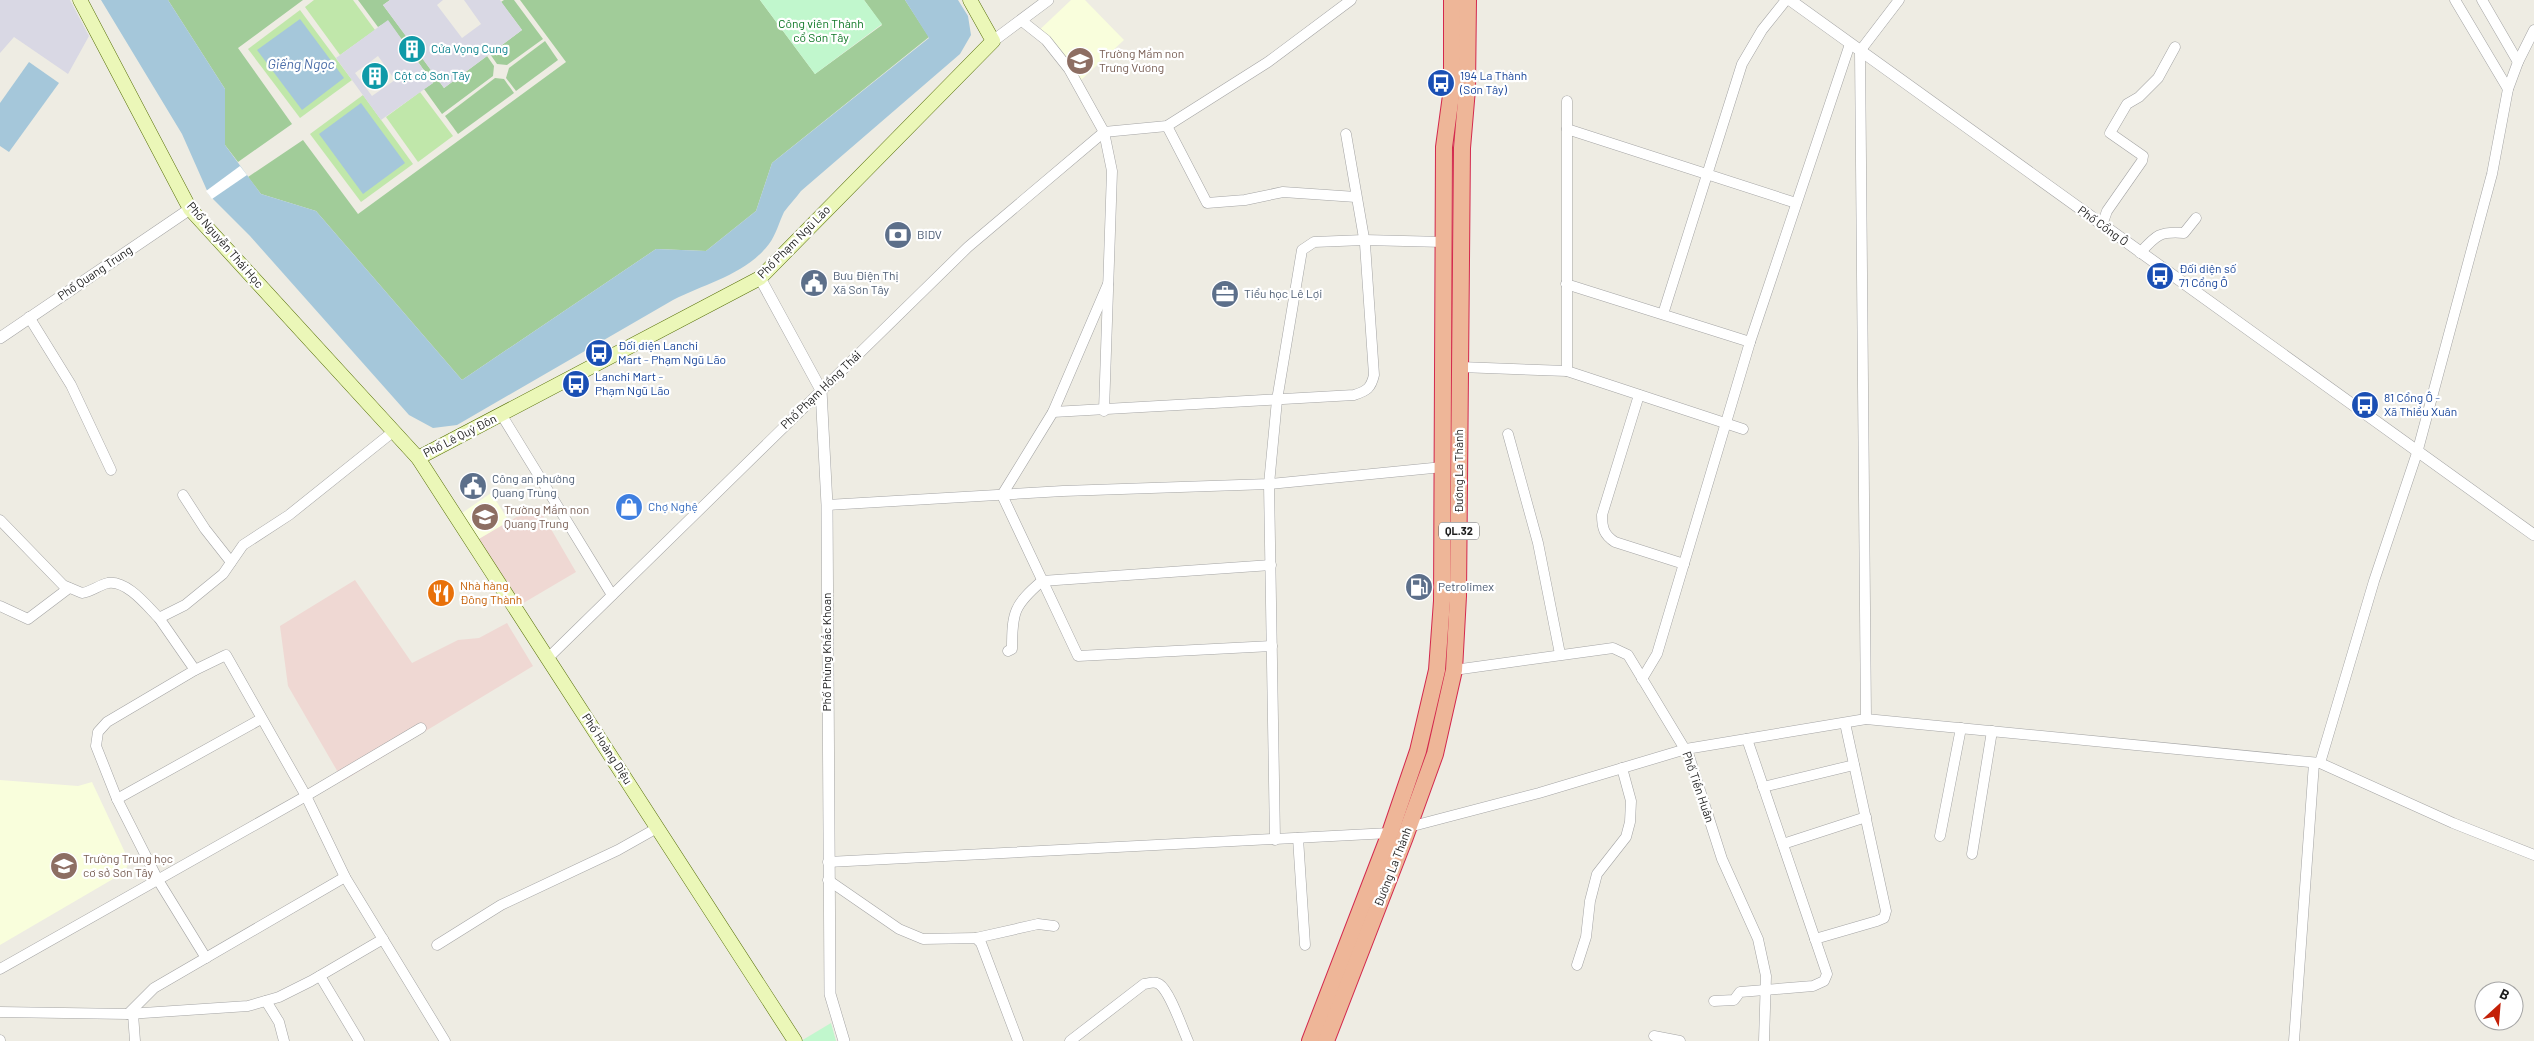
<svg xmlns="http://www.w3.org/2000/svg" width="2534" height="1041" viewBox="0 0 2534 1041" font-family="Barlow,sans-serif">
	<style>
		.commercial { fill: #efd8d3 }
		.education { fill: #f9fedc }
		.grass { fill: #c0e7aa }
		.forest { fill: #a1cc99 }
		.park { fill: #c1f7cd }
		.plaza { fill: #d9d8e4; fill-rule: evenodd }
		.water { fill: #a5c7da }
		.pier { fill: #fff }
		.lines { fill: none; stroke-linecap: round; stroke-linejoin: round }
		.minor-casing { stroke: #a4a4a4; stroke-width: 11 }
		.tertiary-casing { stroke: #a4a4a4; stroke-width: 12 }
		.secondary-casing { stroke: #577008; stroke-width: 15 }
		.trunk-casing { stroke: #d3294d; stroke-width: 18 }
		.minor { stroke: #fff; stroke-width: 10 }
		.tertiary { stroke: #fff; stroke-width: 11 }
		.secondary { stroke: #ebf7b8; stroke-width: 14 }
		.trunk { stroke: #eeb698; stroke-width: 16 }
		.labels { text-anchor: middle; stroke-width: 4.5; stroke-linejoin: round; paint-order: stroke }
		.shield { fill: #fff; stroke: #616161; stroke-width: 1 }
		.shield-label { font-size: 11px; font-weight: bold; fill: #1d1d1d }
		.park-label { font-size: 12px; fill: #0f7726; stroke: #fff }
		.culture-label { font-size: 12px; fill: #0d838f; stroke: #fff; text-anchor: start }
		.education-label { font-size: 12px; fill: #785e54; stroke: #fff; text-anchor: start }
		.transit-label { font-size: 12px; fill: #164399; stroke: #fff; text-anchor: start }
		.street-label { font-size: 12px; fill: #1d1d1d; stroke: #fff }
		.service-label { font-size: 12px; fill: #4e5e75; stroke: #fff; text-anchor: start }
		.shop-label { font-size: 12px; fill: #366cbe; stroke: #fff; text-anchor: start }
		.food-label { font-size: 12px; fill: #c56008; stroke: #fff; text-anchor: start }
		.water-label { font-size: 14px; font-style: italic; fill: #4d6fa9; stroke: #fff }
	</style>
	<rect width="100%" height="100%" fill="#eeece3"/>
	<!-- commercial -->
	<g class="commercial">
		<path d="M537,505L576,572L520,605L477,540Z"/>
		<path d="M355,580L412,663L458,640L479,638L507,623L533,666L343,781L288,686L280,626Z"/>
	</g>
	<!-- education -->
	<g class="education">
		<path d="M1071,0H1085L1124,40L1079,82L1034,35Z"/>
		<path d="M491,493L509,521L477,540L462,513Z"/>
		<path d="M0,780L78,786L92,782L129,861L125,872L0,945Z"/>
	</g>
	<!-- grass -->
	<g class="grass">
		<path d="M314,0H353L375,30L340,55L305,7Z"/>
		<path d="M300,10L352,80L300,118L248,49Z"/>
		<path d="M420,92L453,136L418,162L386,117Z"/>
		<path d="M363,95L413,164L361,202L310,134Z"/>
	</g>
	<!-- forest -->
	<g class="forest">
		<path d="M168,0H303L238,48L292,124L238,162L225,145V89Z"/>
		<path d="M358,0H390L383,5L409,40L404,43L388,21L378,27Z"/>
		<path d="M504,0H514L543,39L507,65L497,64L490,54L522,30L501,2Z"/>
		<path d="M520,0H760L815,74L882,25L864,0H905L929,37L772,163L756,211L706,251L656,249L462,380L316,211L261,194L248,177L303,140L358,214L566,62Z"/>
		<path d="M545,41L558,60L516,91L506,78L509,68Z"/>
		<path d="M420,55L444,88L487,56L494,66L493,76L442,114L424,89L433,83L416,59Z"/>
		<path d="M495,78L504,79L514,93L458,134L445,116Z"/>
	</g>
	<!-- park -->
	<g class="park">
		<path d="M760,0H864L882,24L815,74Z"/>
		<path d="M831,1023L836,1041H801Z"/>
	</g>
	<!-- plaza -->
	<g class="plaza">
		<path d="M0,0H70L89,36L68,74L14,37L0,53Z"/>
		<path d="M390,0H443L437,5L462,38L481,24L464,0H500L522,30L444,88L383,5Z"/>
		<path d="M388,20L433,83L381,120L336,58ZM378,56L395,80L372,96L355,73Z"/>
	</g>
	<!-- water -->
	<g class="water">
		<path d="M101,0H168L225,89V145L261,194L316,211L462,380L656,249L706,251L756,211L772,163L929,38L905,0H958L968,16L971,35L960,54L801,191C796,198 789,205 784,212C779,222 776,235 769,244C745,275 706,283 673,300L457,425L433,428L409,415L250,236L209,195L182,134Z"/>
		<path d="M300,19L344,78L302,110L257,50Z"/>
		<path d="M29,62L59,83L9,152L0,146V103Z"/>
		<path d="M361,103L405,163L363,194L319,134Z"/>
	</g>
	<!-- pier -->
	<path class="pier" d="M240,166L247,175L212,199L206,191Z"/>
	<g class="lines">
		<!-- minor casing -->
		<g class="minor-casing">
			<g id="minor">
				<path d="M2455,0L2508,89"/>
				<path d="M2482,0L2518,62"/>
				<path d="M1022,21L1046,40L1069,69L1104,132L1112,171L1104,411"/>
				<path d="M1167,126L1207,203L1245,200L1283,192L1356,197"/>
				<path d="M1567,129L1796,203"/>
				<path d="M1104,132L1167,126L1268,62L1351,0"/>
				<path d="M2102,225L2107,211L2142,161L2143,156L2110,133L2127,104L2139,97L2158,78L2175,47"/>
				<path d="M2140,253C2156,235 2160,231 2184,233L2196,218"/>
				<path d="M1108,284L1053,412L1002,495L1078,656L1272,646"/>
				<path d="M1566,284L1750,342"/>
				<path d="M1663,314L1742,64L1762,30L1786,0"/>
				<path d="M29,317L71,385L111,470"/>
				<path d="M1460,367L1567,371L1743,429"/>
				<path d="M1567,371V101"/>
				<path d="M1639,395L1602,515C1602,528 1604,535 1615,542L1684,564"/>
				<path d="M1053,412L1354,395C1367,391 1371,388 1374,375L1365,244L1346,134"/>
				<path d="M501,414L612,595"/>
				<path d="M1508,434L1538,543L1560,654"/>
				<path d="M183,495L205,529L231,562"/>
				<path d="M827,505L1063,491L1269,484L1443,467"/>
				<path d="M0,520L63,585L82,593C91,592 99,585 108,583C127,580 147,606 159,618L185,605L223,574L243,545L289,515L394,431"/>
				<path d="M0,606L28,619L69,588"/>
				<path d="M159,618L195,670"/>
				<path d="M1008,651L1012,649C1012,612 1014,605 1042,581L1271,565"/>
				<path d="M548,658L968,247L1104,132"/>
				<path d="M1454,670L1613,648L1628,655L1689,756L1722,859L1758,939L1766,976L1764,1041"/>
				<path d="M1642,679L1657,654L1750,342L1850,44"/>
				<path d="M1866,719L1860,51L1899,0"/>
				<path d="M2320,763L2453,823L2534,855"/>
				<path d="M1763,787L1854,765"/>
				<path d="M117,799L261,719"/>
				<path d="M1409,827L1539,793L1686,749L1866,719L2320,763L2374,581L2417,453L2492,174L2508,89L2518,62L2534,30"/>
				<path d="M1940,836L1961,728"/>
				<path d="M1298,838L1305,945"/>
				<path d="M1275,840L1269,484L1277,400L1302,250L1314,242L1364,240L1444,242"/>
				<path d="M1783,844L1866,817"/>
				<path d="M1972,854L1992,731"/>
				<path d="M828,862L1390,833"/>
				<path d="M828,880L899,929L923,939L976,938L981,943L1018,1041"/>
				<path d="M976,938L1038,924L1054,926"/>
				<path d="M1815,939L1877,921L1884,918L1886,911L1845,723"/>
				<path d="M437,945L501,905L618,850L657,828"/>
				<path d="M206,958L158,880L117,799L96,746L98,732L107,722L195,670L226,655L306,796L345,877L445,1041"/>
				<path d="M1577,965L1586,937L1590,901L1597,874L1626,837L1630,822L1631,801L1622,768"/>
				<path d="M0,969L306,796L421,728"/>
				<path d="M320,976L359,1041"/>
				<path d="M266,1001L279,1022L284,1041"/>
				<path d="M1714,1001L1734,1000L1740,992L1813,986L1824,981L1827,974L1747,739"/>
				<path d="M0,1012L128,1014L248,1006L279,997L311,981L383,939"/>
				<path d="M128,1014L154,988L345,877"/>
				<path d="M133,1014L135,1041"/>
				<path d="M1654,1036L1680,1041"/>
				<path d="M0,1040V1041"/>
				<path d="M1070,1041L1144,984C1150,983 1154,981 1159,984C1170,991 1182,1028 1188,1041"/>
				<path d="M2294,1041L2314,763"/>
			</g>
		</g>
		<!-- tertiary casing -->
		<g class="tertiary-casing">
			<g id="tertiary">
				<path d="M1790,0L2534,535"/>
				<path d="M993,41L1048,0"/>
				<path d="M760,278L821,390L827,505L830,994L844,1041"/>
				<path d="M0,338L190,209"/>
			</g>
		</g>
		<!-- secondary casing -->
		<g class="secondary-casing">
			<g id="secondary">
				<path d="M80,0L190,209L418,458L795,1041"/>
				<path d="M418,458L760,278L993,41L970,0"/>
			</g>
		</g>
		<!-- trunk casing -->
		<g class="trunk-casing">
			<g id="trunk">
				<path d="M1310,1041L1390,833L1418,751L1437,670L1442,601L1444,147L1452,88V0"/>
				<path d="M1326,1041L1405,837L1435,754L1454,670L1458,596L1462,148L1467,89L1468,0"/>
			</g>
		</g>
		<!-- minor -->
		<use href="#minor" class="minor"/>
		<!-- tertiary -->
		<use href="#tertiary" class="tertiary"/>
		<!-- secondary -->
		<use href="#secondary" class="secondary"/>
		<!-- trunk -->
		<use href="#trunk" class="trunk"/>
	</g>
	<!-- icons -->
	<defs>
		<g id="building-disc" transform="scale(1.4375)"><circle r="9.5" fill="#0f9aa8" stroke="#fff"/><path d="M-4-6H4V6H1V3H-1V6H-4ZM-2.5-4.3h1.7v1.8h-1.7ZM.8-4.3h1.7v1.8H.8ZM-2.5-1h1.7V.8h-1.7ZM.8-1h1.7V.8H.8Z" fill="#fff"/></g>
		<g id="school-disc" transform="scale(1.4375)"><circle r="9.5" fill="#8d6e63" stroke="#fff"/><path d="M0-5L7-2L0 1L-7-2ZM-4 1L0 2.5L4 1V4Q0 6-4 4Z" fill="#fff"/></g>
		<g id="bus-disc" transform="scale(1.4375)"><circle r="9.5" fill="#1a4fb4" stroke="#fff"/><path d="M-5-6H5V4H4V6H2V4H-2V6H-4V4H-5ZM-3.5-4V0h7V-4ZM-3.5 1.2v1.5H-2V1.2ZM2 1.2v1.5H3.5V1.2Z" fill="#fff"/></g>
		<g id="bank-disc" transform="scale(1.4375)"><circle r="9.5" fill="#5c6f8a" stroke="#fff"/><path d="M-6-4H6V4H-6ZM0-2.3a2.3 2.3 0 1 0 0 4.6a2.3 2.3 0 1 0 0-4.6Z" fill="#fff"/></g>
		<g id="civic-disc" transform="scale(1.4375)"><circle r="9.5" fill="#5c6f8a" stroke="#fff"/><path d="M-.6-6.5H3V-4.5H.6V-3L4-1V1h2V6H-6V1h2V-1L-.6-3ZM-1.2 2.5V6h2.4V2.5Z" fill="#fff"/></g>
		<g id="office-disc" transform="scale(1.4375)"><circle r="9.5" fill="#5c6f8a" stroke="#fff"/><path d="M-6-3h4V-5.5h4V-3h4V5H-6ZM-1-4.5V-3h2v-1.5ZM-6 0V1H6V0Z" fill="#fff"/></g>
		<g id="shop-disc" transform="scale(1.4375)"><circle r="9.5" fill="#3f7fe0" stroke="#fff"/><path d="M-5-2.5h2.3a2.7 3.5 0 0 1 5.4 0H5L5.5 6h-11ZM-1.5-2.5h3a1.5 2.3 0 0 0-3 0Z" fill="#fff"/></g>
		<g id="fuel-disc" transform="scale(1.4375)"><circle r="9.5" fill="#5c6f8a" stroke="#fff"/><path d="M-5.5-6h7V0h2V4h1.3V-2.5L3-4.5l.8-.8L6-3V5H2.5V1h-1V6h-7ZM-4.2-4.7v3.2H.2V-4.7Z" fill="#fff"/></g>
		<g id="restaurant-disc" transform="scale(1.4375)"><circle r="9.5" fill="#e8710a" stroke="#fff"/><path d="M-5-6h1v4h1v-4h1v4h1v-4h1v5L-1.5 .5V6h-2V.5L-5-1ZM5-6V6H3V1.5H1.5Q1.5-4 5-6Z" fill="#fff"/></g>
	</defs>
	<g fill-rule="evenodd">
		<use href="#building-disc" x="412" y="49"/>
		<use href="#school-disc" x="1080" y="61"/>
		<use href="#building-disc" x="375" y="76"/>
		<use href="#bus-disc" x="1441" y="83"/>
		<use href="#bank-disc" x="898" y="235"/>
		<use href="#bus-disc" x="2160" y="276"/>
		<use href="#civic-disc" x="814" y="283"/>
		<use href="#office-disc" x="1225" y="294"/>
		<use href="#bus-disc" x="599" y="353"/>
		<use href="#bus-disc" x="576" y="384"/>
		<use href="#bus-disc" x="2365" y="405"/>
		<use href="#civic-disc" x="473" y="486"/>
		<use href="#shop-disc" x="629" y="507"/>
		<use href="#school-disc" x="485" y="517"/>
		<use href="#fuel-disc" x="1419" y="587"/>
		<use href="#restaurant-disc" x="441" y="593"/>
		<use href="#school-disc" x="64" y="866"/>
	</g>
	<g class="labels">
		<!-- shield labels -->
		<rect class="shield" x="1439" y="522.5" width="40" height="17" rx="4"/>
		<g class="shield-label">
			<text x="1459" y="535">QL.32</text>
		</g>
		<!-- park labels -->
		<g class="park-label">
			<text x="821" y="28">Công viên Thành<tspan x="821" dy="14">cổ Sơn Tây</tspan></text>
		</g>
		<!-- culture labels -->
		<g class="culture-label">
			<text x="431" y="53">Cửa Vọng Cung</text>
			<text x="394" y="80">Cột cờ Sơn Tây</text>
		</g>
		<!-- education labels -->
		<g class="education-label">
			<text x="1099" y="58">Trường Mầm non<tspan x="1099" dy="14">Trưng Vương</tspan></text>
			<text x="504" y="514">Trường Mầm non<tspan x="504" dy="14">Quang Trung</tspan></text>
			<text x="83" y="863">Trường Trung học<tspan x="83" dy="14">cơ sở Sơn Tây</tspan></text>
		</g>
		<!-- transit labels -->
		<g class="transit-label">
			<text x="1460" y="80">194 La Thành<tspan x="1460" dy="14">(Sơn Tây)</tspan></text>
			<text x="2179" y="273">Đối diện số<tspan x="2179" dy="14">71 Cổng Ô</tspan></text>
			<text x="618" y="350">Đối diện Lanchi<tspan x="618" dy="14">Mart - Phạm Ngũ Lão</tspan></text>
			<text x="595" y="381">Lanchi Mart -<tspan x="595" dy="14">Phạm Ngũ Lão</tspan></text>
			<text x="2384" y="402">81 Cổng Ô -<tspan x="2384" dy="14">Xã Thiều Xuân</tspan></text>
		</g>
		<!-- street labels -->
		<g class="street-label">
			<text transform="translate(2103 226) rotate(36)" y="4">Phố Cổng Ô</text>
			<text transform="translate(794 242) rotate(-45)" y="4">Phố Phạm Ngũ Lão</text>
			<text transform="translate(225 245) rotate(49)" y="4">Phố Nguyễn Thái Học</text>
			<text transform="translate(95 273) rotate(-34)" y="4">Phố Quang Trung</text>
			<text transform="translate(821 390) rotate(-44)" y="4">Phố Phạm Hồng Thái</text>
			<text transform="translate(460 436) rotate(-27)" y="4">Phố Lê Quý Đôn</text>
			<text transform="translate(1459 471) rotate(-90)" y="4">Đường La Thành</text>
			<text transform="translate(827 652) rotate(-90)" y="4">Phố Phùng Khắc Khoan</text>
			<text transform="translate(607 749) rotate(57)" y="4">Phố Hoàng Diệu</text>
			<text transform="translate(1698 787) rotate(71)" y="4">Phố Tiền Huân</text>
			<text transform="translate(1393 867) rotate(-69)" y="4">Đường La Thành</text>
		</g>
		<!-- service labels -->
		<g class="service-label">
			<text x="917" y="239">BIDV</text>
			<text x="833" y="280">Bưu Điện Thị<tspan x="833" dy="14">Xã Sơn Tây</tspan></text>
			<text x="1244" y="298">Tiểu học Lê Lợi</text>
			<text x="492" y="483">Công an phường<tspan x="492" dy="14">Quang Trung</tspan></text>
			<text x="1438" y="591">Petrolimex</text>
		</g>
		<!-- shop labels -->
		<g class="shop-label">
			<text x="648" y="511">Chợ Nghệ</text>
		</g>
		<!-- food labels -->
		<g class="food-label">
			<text x="460" y="590">Nhà hàng<tspan x="460" dy="14">Đông Thành</tspan></text>
		</g>
		<!-- water labels -->
		<g class="water-label">
			<text x="301" y="69">Giếng Ngọc</text>
		</g>
	</g>
	<!-- north arrow -->
	<g transform="translate(2499 1006) rotate(26)"><circle r="24" fill="#ffffff" stroke="#a5a5a5"/>
	<path d="M0-4L9 19L0 12L-9 19Z" fill="#c42007"/>
	<text y="-8" font-size="14" font-weight="bold" text-anchor="middle" fill="#1d1d1d">B</text>
	</g>
</svg>
